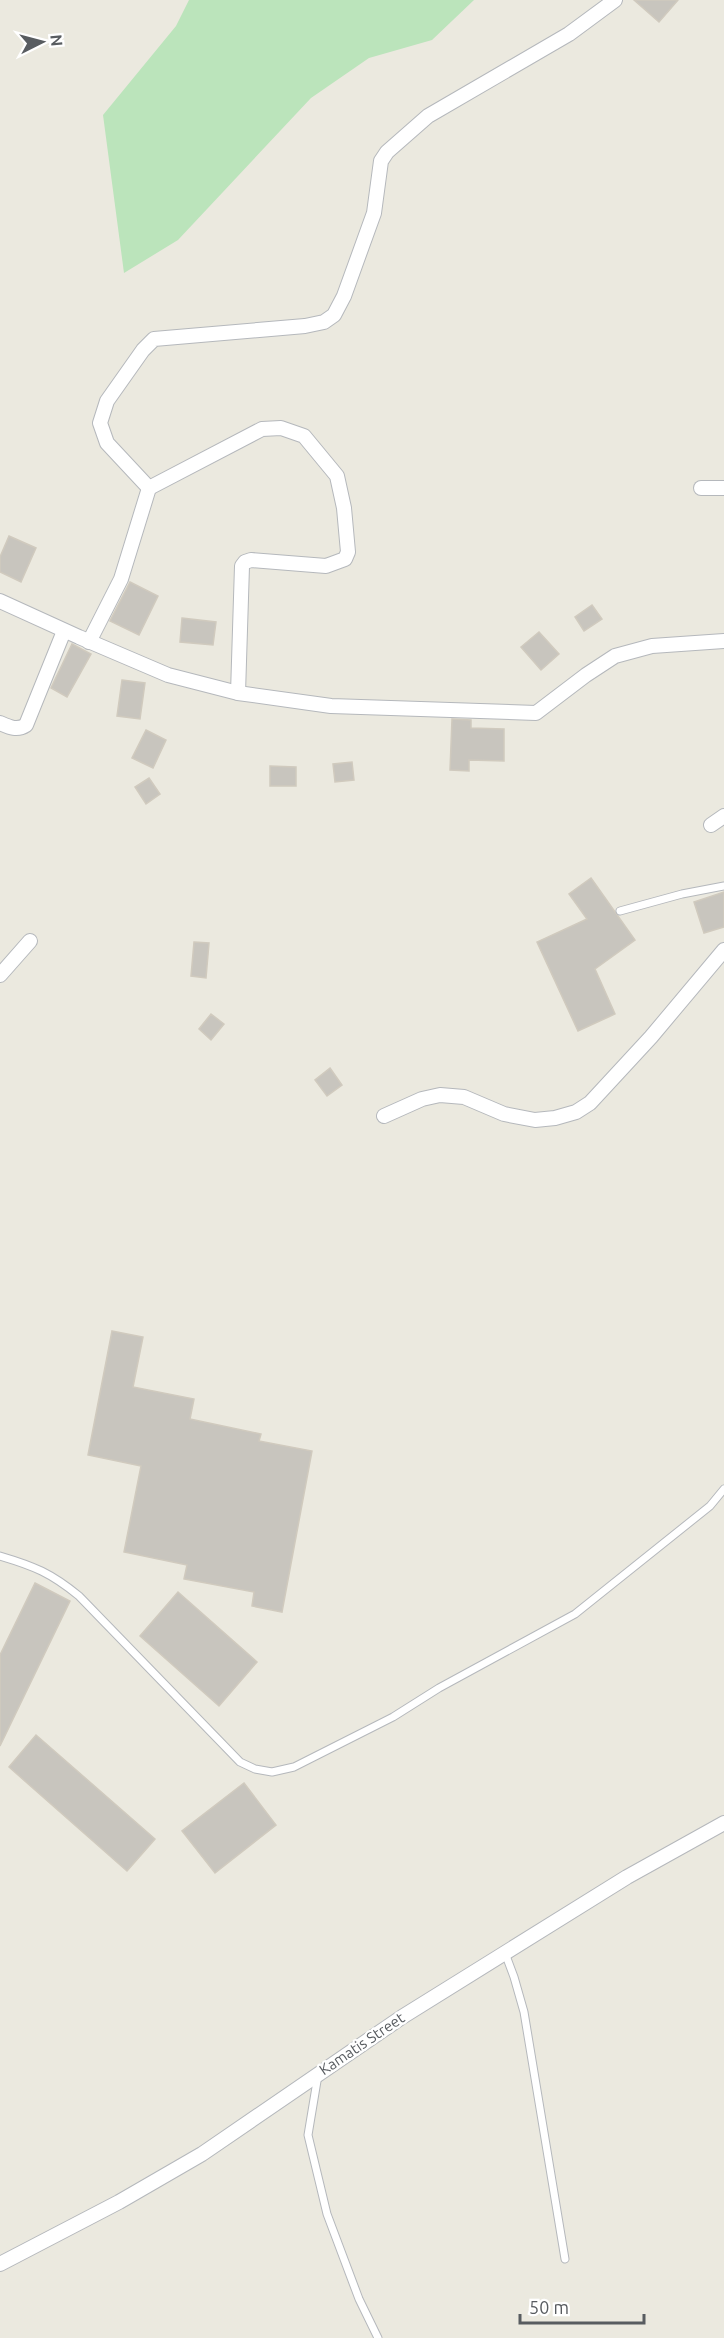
<svg xmlns="http://www.w3.org/2000/svg" width="724" height="2338" viewBox="0 0 724 2338" font-family="Ubuntu,sans-serif">
	<style>
		.green { fill: #bbe4bb }
		.building { fill: #c8c5be; stroke: #d0cabe; stroke-width: 1.5 }
		.lines { fill: none; stroke-linecap: round; stroke-linejoin: round }
		.lane-casing { stroke: #b5b8bc; stroke-width: 9 }
		.street-casing { stroke: #b5b8bc; stroke-width: 16 }
		.lane { stroke: #fff; stroke-width: 7 }
		.street { stroke: #fff; stroke-width: 14 }
		.labels { text-anchor: middle; stroke-width: 4.5; stroke-linejoin: round; paint-order: stroke }
		.street-label { font-size: 15px; fill: #585c60; stroke: #fff }
	</style>
	<rect width="100%" height="100%" fill="#ebe9df"/>
	<!-- green -->
	<path class="green" d="M189,0H474L432,40L369,58L311,98L178,240L124,273L103,115L176,26Z"/>
	<!-- building -->
	<g class="building">
		<path d="M634,0H678L659,22Z"/>
		<path d="M9,536L36,548L21,582L0,572V557Z"/>
		<path d="M130,582L158,596L139,635L110,621Z"/>
		<path d="M592,605L602,619L584,631L575,617Z"/>
		<path d="M182,618L216,622L213,645L180,642Z"/>
		<path d="M539,632L559,654L541,670L521,647Z"/>
		<path d="M72,644L91,654L67,697L51,688Z"/>
		<path d="M122,680L145,683L140,719L117,716Z"/>
		<path d="M452,719L471,720V728L504,729V761L469,760V771L450,770Z"/>
		<path d="M146,730L166,740L153,768L132,758Z"/>
		<path d="M352,762L354,780L335,782L333,764Z"/>
		<path d="M270,766L296,767V786H270Z"/>
		<path d="M149,778L160,794L146,804L135,787Z"/>
		<path d="M591,878L635,940L595,969L615,1014L578,1031L537,942L587,919L569,894Z"/>
		<path d="M724,892V927L704,933L694,902Z"/>
		<path d="M194,942L209,943L206,978L191,976Z"/>
		<path d="M211,1014L224,1024L211,1040L199,1029Z"/>
		<path d="M330,1068L342,1085L327,1096L315,1080Z"/>
		<path d="M112,1331L143,1337L133,1387L194,1399L190,1419L261,1434L259,1441L312,1451L282,1612L252,1606L254,1592L184,1579L187,1565L124,1552L141,1466L88,1455Z"/>
		<path d="M35,1583L70,1601L0,1746V1655Z"/>
		<path d="M178,1592L257,1662L219,1706L140,1636Z"/>
		<path d="M36,1735L155,1839L127,1871L9,1767Z"/>
		<path d="M244,1783L276,1825L215,1873L182,1831Z"/>
	</g>
	<g class="lines">
		<!-- lane casing -->
		<g class="lane-casing">
			<g id="lane">
				<path d="M620,911L682,894L724,886"/>
				<path d="M0,1556C34,1566 51,1573 79,1596L240,1762L255,1769L272,1772L294,1767L393,1717L439,1688L575,1614L710,1506L724,1489"/>
				<path d="M505,1953L514,1977L524,2012L565,2259"/>
				<path d="M318,2075L308,2135L327,2214L359,2299L378,2338"/>
			</g>
		</g>
		<!-- street casing -->
		<g class="street-casing">
			<g id="street">
				<path d="M701,488H724"/>
				<path d="M0,601L79,637L168,675L238,693L331,706L536,713L586,675L615,656L652,646L724,641"/>
				<path d="M89,642L121,579L149,488"/>
				<path d="M238,693L242,566L245,562L251,560L326,566L345,559L348,552L344,508L337,476L304,436L281,428L262,429L149,488L107,443L100,423L107,401L143,350L154,339L305,326L324,322L334,315L344,296L374,213L381,161L387,152L428,116L569,34L615,0"/>
				<path d="M0,723C9,727 17,731 26,725L64,631"/>
				<path d="M711,825L724,816"/>
				<path d="M0,975L30,941"/>
				<path d="M384,1116L422,1099L440,1095L464,1097L504,1114L535,1120L555,1118L576,1112L590,1103L651,1037L724,950"/>
				<path d="M0,2264L119,2202L202,2154L402,2017L627,1877L724,1823"/>
			</g>
		</g>
		<!-- lane -->
		<use href="#lane" class="lane"/>
		<!-- street -->
		<use href="#street" class="street"/>
	</g>
	<g class="labels">
		<!-- street labels -->
		<g class="street-label">
			<text transform="translate(362 2044) rotate(-34)" y="5">Kamatis Street</text>
		</g>
	</g>
	<!-- north arrow -->
	<g transform="translate(42 42) rotate(84)" stroke="#ffffff" stroke-width="4.5" paint-order="stroke">
	<path d="M0-4.5L10 22L0 15L-10 22Z" fill="#585c60"/>
	<text y="-9" font-size="16" font-weight="bold" text-anchor="middle" fill="#585c60">N</text>
	</g>
	<!-- scale -->
	<path d="M520 2314v9h124v-9" fill="none" stroke="#585c60" stroke-width="3"/>
	<text x="529" y="2314" font-size="18" fill="#585c60" stroke="#ffffff" stroke-width="4.5" paint-order="stroke">50 m</text>
</svg>
